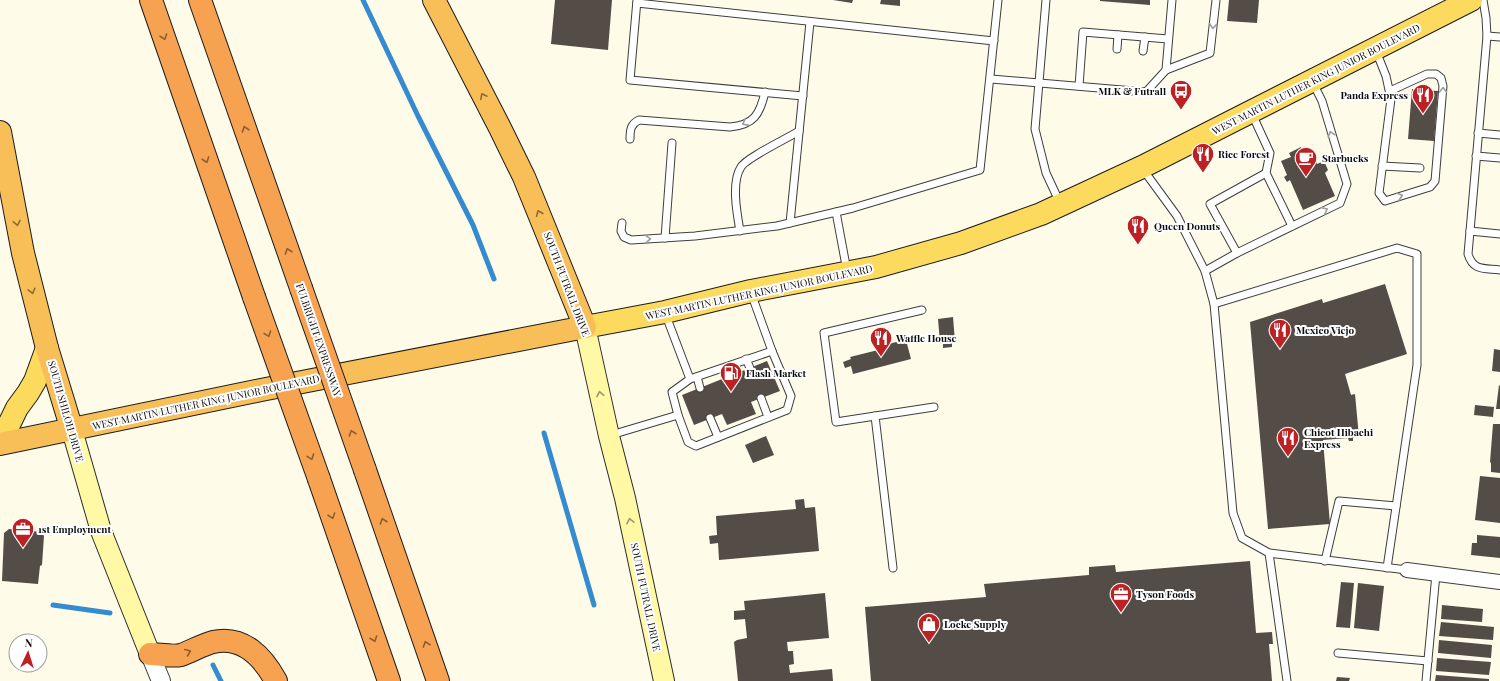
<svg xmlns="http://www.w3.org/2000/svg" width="1500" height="681" viewBox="0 0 1500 681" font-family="'Playfair Display',serif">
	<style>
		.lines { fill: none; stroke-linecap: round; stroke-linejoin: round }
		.stream { stroke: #348bcf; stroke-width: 5 }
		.building { fill: #544d47 }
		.service-casing { stroke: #3e3e3e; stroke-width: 9 }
		.minor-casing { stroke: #3e3e3e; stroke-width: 16 }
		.tertiary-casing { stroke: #3e3e3e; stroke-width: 20 }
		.secondary-casing { stroke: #2d2d2d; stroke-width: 22 }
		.primary-casing { stroke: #1c1c1c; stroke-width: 24 }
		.trunk-casing { stroke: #1c1c1c; stroke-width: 24 }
		.motorway-casing { stroke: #1c1c1c; stroke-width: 24 }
		.service { stroke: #fff; stroke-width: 7 }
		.minor { stroke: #fff; stroke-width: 14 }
		.tertiary { stroke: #fff; stroke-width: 18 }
		.secondary { stroke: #fff8a4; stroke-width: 20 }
		.primary { stroke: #fbda5e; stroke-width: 22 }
		.trunk { stroke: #f8be57; stroke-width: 22 }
		.motorway { stroke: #f6a250; stroke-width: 22 }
		.motorway-bridge-casing { stroke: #1c1c1c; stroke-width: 24; stroke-linecap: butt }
		.motorway-bridge { stroke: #f6a250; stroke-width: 22 }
		.oneway { stroke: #9d9d9d }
		.oneway2 { stroke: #8c5e31 }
		.oneway3 { stroke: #8d6d35 }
		.oneway4 { stroke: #9d9967 }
		.labels { text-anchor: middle; stroke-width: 4; stroke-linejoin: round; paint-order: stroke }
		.street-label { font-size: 10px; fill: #0b0b0b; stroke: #fff }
		.poi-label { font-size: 10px; font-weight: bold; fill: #0b0b0b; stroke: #fff; text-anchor: start }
	</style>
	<rect width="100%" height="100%" fill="#fffbe9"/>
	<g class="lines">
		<!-- stream -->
		<g class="stream">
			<path d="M363,0L418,116L473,225L494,279"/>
			<path d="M544,433L594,605"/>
			<path d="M53,605L110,613"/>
			<path d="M213,665L221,681"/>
		</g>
	</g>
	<!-- building -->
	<g class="building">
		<path d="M555,0H612L608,50L551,44Z"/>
		<path d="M833,0H853L852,3Z"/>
		<path d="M881,0H900V6L880,4Z"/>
		<path d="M1100,0H1150V5L1100,1Z"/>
		<path d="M1229,0H1259L1257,23L1227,21Z"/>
		<path d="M1412,89L1438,91L1434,141L1408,139Z"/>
		<path d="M1301,147L1303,151L1310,148L1317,164L1324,161L1328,170L1325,173L1335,196L1303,210L1290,180L1287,182L1284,177L1287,175L1281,161L1291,157L1289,153Z"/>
		<path d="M1385,284L1407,354L1345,374L1351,395L1355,394L1359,437L1353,438V441H1349L1348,438L1323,440L1330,524L1268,529L1250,322L1322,299L1323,303Z"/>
		<path d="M953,317L955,342L952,343V347L943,348V344L940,343L938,319Z"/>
		<path d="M904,340H906L911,359L853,374L851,366L845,368L843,362L851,359L850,357L882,349L881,346Z"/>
		<path d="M1494,349L1500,350V372L1492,371Z"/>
		<path d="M767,361L780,391L751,402L756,414L727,425L722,414L694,425L682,395Z"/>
		<path d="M1499,385L1500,386V409H1496Z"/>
		<path d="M1475,405L1494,407L1493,417L1474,415Z"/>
		<path d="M1493,424H1500V473L1491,472V463L1490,462Z"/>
		<path d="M766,436L774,455L753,463L745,445Z"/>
		<path d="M1480,476L1500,478V523L1475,520Z"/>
		<path d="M804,499L805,508L815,507L819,551L719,560L718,543L710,544L709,536L717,535L716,516L796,509L795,500Z"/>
		<path d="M9,529L41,532L44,536L42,565L40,566L38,584L2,581L4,533Z"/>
		<path d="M1477,535L1500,537V558L1471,555L1472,543H1477Z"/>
		<path d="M1250,561L1256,633L1272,632L1273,644H1269L1272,681H871L865,607L986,597L984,584L1089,575V567L1115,565L1116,572Z"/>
		<path d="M1341,582L1354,583L1350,628L1336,627Z"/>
		<path d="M1358,583L1384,586L1379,631L1354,628Z"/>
		<path d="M825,593L829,638L787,642L788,651H793L794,664L789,665L790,673L832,669L833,681H738L734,642L737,640L747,638L745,619L734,620V611L745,610L744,601Z"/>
		<path d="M1442,605L1483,609L1482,622L1441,619Z"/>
		<path d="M1441,622L1494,627L1493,640L1439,636Z"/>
		<path d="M1439,640L1492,645L1491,658L1438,653Z"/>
		<path d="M1437,658L1491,662L1489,675L1436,671Z"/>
		<path d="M1436,675L1489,679V681H1435Z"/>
		<path d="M1337,677L1350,678L1349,681H1336Z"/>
	</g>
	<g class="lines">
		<!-- service casing -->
		<g class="service-casing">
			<g id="service">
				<path d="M637,0L630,80L803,96"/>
				<path d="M1046,0L1035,129L1046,173L1060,203"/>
				<path d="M1483,0L1486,18L1487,36L1468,254C1473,271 1484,268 1500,270"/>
				<path d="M637,3L994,41"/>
				<path d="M1487,36L1500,37"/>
				<path d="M1117,49L1118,35"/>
				<path d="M1143,51L1145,37"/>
				<path d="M1376,51L1386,76L1391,99L1379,193L1385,201L1430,187L1435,181L1443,86L1441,78L1436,74H1427L1390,91"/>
				<path d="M1166,70L1210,53L1216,0"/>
				<path d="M991,79L1146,92L1166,70L1172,0"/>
				<path d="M1079,86L1083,32L1168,39"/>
				<path d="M1252,114L1270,153L1266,173L1292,226"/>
				<path d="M1478,133L1500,135"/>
				<path d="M630,139C630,129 631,124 639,120L730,127C754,125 760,114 765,92"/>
				<path d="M1476,156L1500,158"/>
				<path d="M1382,166L1420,168"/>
				<path d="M1142,168L1177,216L1205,271L1214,304L1233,513L1242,538L1269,553L1407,570"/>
				<path d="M1266,173L1210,204L1237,253L1340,203L1347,184L1322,101L1313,83"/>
				<path d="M836,212L847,271"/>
				<path d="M622,223L621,231L624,237L631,240L695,236L777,226L853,208L980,170L998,0"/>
				<path d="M790,223L810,22"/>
				<path d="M740,231C737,214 731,182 741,167C746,158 788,138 799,131"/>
				<path d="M1470,231L1500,234"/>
				<path d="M665,238L672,143"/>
				<path d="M1205,271L1237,253"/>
				<path d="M1214,304L1397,248L1417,254V365L1387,568"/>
				<path d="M922,310L824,333L836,422L934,407"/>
				<path d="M665,313L690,379L672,392L678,415"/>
				<path d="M746,359L750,368"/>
				<path d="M697,377L700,388"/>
				<path d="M690,379L772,351"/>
				<path d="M761,398L768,417"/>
				<path d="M875,416L893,568"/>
				<path d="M710,418L718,437"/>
				<path d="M611,435L678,415L688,442L696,446L787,410L791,396L772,351L751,293"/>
				<path d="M1269,553L1287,681"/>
				<path d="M1325,561L1339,501L1396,506"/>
				<path d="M1338,653L1428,661"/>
				<path d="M1426,681L1436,574"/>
			</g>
		</g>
		<!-- minor casing -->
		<g class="minor-casing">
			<path id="minor" d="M1407,570L1500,582"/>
		</g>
		<!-- tertiary casing -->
		<g class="tertiary-casing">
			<path id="tertiary" d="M150,654L161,681"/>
		</g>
		<!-- secondary casing -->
		<g class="secondary-casing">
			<g id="secondary">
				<path d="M585,327L609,436L625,498L664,681"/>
				<path d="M72,430L101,531L150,654"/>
			</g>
		</g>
		<!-- primary casing -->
		<g class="primary-casing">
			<g id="primary">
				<path d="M585,327L665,312L751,291L876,267L961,243L1041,214L1142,167L1471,0"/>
				<path d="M0,443L17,408L28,393L35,381L47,348"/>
			</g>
		</g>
		<!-- trunk casing -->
		<g class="trunk-casing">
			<g id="trunk">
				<path d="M0,132L23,253L47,348L72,430"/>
				<path d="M0,444L261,390L585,327L524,177L500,128L434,0"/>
			</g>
		</g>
		<!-- motorway casing -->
		<g class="motorway-casing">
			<g id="motorway">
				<path d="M151,0L254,297"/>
				<path d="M200,0L301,288"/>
				<path d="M365,470L438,681"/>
				<path d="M319,479L389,681"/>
				<path d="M150,654C159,654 172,657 181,655C192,651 202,645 213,642C243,635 263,657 276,681"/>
			</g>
		</g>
		<!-- service -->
		<use href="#service" class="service"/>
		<!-- minor -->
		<use href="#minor" class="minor"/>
		<!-- tertiary -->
		<use href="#tertiary" class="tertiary"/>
		<!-- secondary -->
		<use href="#secondary" class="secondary"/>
		<!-- primary -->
		<use href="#primary" class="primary"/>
		<!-- trunk -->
		<use href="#trunk" class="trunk"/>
		<!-- motorway -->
		<use href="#motorway" class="motorway"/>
		<!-- motorway-bridge casing -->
		<g class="motorway-bridge-casing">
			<g id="motorway-bridge">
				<path d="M301,288L365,470"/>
				<path d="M254,297L319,479"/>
			</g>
		</g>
		<!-- motorway-bridge -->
		<use href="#motorway-bridge" class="motorway-bridge"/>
	</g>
	<!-- one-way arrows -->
	<defs><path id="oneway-chevron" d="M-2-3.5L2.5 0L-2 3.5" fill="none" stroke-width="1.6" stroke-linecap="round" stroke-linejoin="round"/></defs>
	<g class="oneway">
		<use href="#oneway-chevron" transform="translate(1213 26) rotate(96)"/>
		<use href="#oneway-chevron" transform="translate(1443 90) rotate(-89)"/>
		<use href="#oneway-chevron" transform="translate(745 123) rotate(152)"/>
		<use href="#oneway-chevron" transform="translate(1331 134) rotate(-107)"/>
		<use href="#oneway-chevron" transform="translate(1400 196) rotate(-18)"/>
		<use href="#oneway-chevron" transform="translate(1325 210) rotate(-25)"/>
		<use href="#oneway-chevron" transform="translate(648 239) rotate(-3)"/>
	</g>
	<g class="oneway2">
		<use href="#oneway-chevron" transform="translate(164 37) rotate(71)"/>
		<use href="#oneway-chevron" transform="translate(245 129) rotate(-109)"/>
		<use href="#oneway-chevron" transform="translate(206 160) rotate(71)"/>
		<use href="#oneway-chevron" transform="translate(288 251) rotate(-109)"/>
		<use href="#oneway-chevron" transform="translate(268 334) rotate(70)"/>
		<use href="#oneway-chevron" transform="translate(352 433) rotate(-109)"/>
		<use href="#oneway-chevron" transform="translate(311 457) rotate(70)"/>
		<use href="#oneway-chevron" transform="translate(332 516) rotate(71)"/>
		<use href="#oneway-chevron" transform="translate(383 521) rotate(-109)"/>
		<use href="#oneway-chevron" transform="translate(374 639) rotate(71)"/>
		<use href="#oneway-chevron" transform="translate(426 644) rotate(-109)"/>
		<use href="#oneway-chevron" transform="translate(188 652) rotate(-22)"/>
	</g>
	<g class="oneway3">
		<use href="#oneway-chevron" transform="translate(483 96) rotate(-117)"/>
		<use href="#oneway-chevron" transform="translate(539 213) rotate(-113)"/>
		<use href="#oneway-chevron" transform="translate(17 223) rotate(79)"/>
		<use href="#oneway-chevron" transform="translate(32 291) rotate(76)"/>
	</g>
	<g class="oneway4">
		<use href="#oneway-chevron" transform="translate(600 394) rotate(-101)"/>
		<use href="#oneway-chevron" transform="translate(630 521) rotate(-102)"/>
	</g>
	<!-- icons -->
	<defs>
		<g id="bus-pin" transform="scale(1.15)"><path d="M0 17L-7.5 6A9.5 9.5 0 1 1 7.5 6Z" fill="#bc2224" stroke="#fff"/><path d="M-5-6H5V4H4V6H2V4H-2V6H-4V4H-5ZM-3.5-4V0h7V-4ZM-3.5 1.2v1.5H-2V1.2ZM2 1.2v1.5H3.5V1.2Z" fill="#fff"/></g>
		<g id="restaurant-pin" transform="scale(1.15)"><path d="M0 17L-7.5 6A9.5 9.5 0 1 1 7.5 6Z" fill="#bc2224" stroke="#fff"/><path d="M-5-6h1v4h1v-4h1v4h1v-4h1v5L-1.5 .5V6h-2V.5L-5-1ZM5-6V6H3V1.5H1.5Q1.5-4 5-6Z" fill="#fff"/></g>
		<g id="cafe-pin" transform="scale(1.15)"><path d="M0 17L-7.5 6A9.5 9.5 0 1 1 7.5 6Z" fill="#bc2224" stroke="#fff"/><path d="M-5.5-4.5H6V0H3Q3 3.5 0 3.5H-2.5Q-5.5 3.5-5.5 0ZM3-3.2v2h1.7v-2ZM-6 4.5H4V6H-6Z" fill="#fff"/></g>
		<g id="fuel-pin" transform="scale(1.15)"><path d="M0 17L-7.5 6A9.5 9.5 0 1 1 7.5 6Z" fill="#bc2224" stroke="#fff"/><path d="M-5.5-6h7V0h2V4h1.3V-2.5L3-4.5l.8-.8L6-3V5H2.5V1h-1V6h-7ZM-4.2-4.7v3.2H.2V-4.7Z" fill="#fff"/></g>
		<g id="office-pin" transform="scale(1.15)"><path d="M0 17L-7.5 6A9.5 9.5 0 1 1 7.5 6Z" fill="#bc2224" stroke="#fff"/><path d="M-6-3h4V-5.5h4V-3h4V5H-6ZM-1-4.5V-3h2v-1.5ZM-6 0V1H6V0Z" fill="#fff"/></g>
		<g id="shop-pin" transform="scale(1.15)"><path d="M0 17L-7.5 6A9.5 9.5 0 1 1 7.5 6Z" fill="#bc2224" stroke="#fff"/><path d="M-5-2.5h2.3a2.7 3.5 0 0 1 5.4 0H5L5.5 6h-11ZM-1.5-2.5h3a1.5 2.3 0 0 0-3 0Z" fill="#fff"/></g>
	</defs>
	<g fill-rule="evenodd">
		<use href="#bus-pin" x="1181" y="91"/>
		<use href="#restaurant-pin" x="1423" y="95"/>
		<use href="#restaurant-pin" x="1203" y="154"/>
		<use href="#cafe-pin" x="1306" y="158"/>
		<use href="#restaurant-pin" x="1138" y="226"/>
		<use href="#restaurant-pin" x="1280" y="330"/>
		<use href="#restaurant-pin" x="881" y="338"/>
		<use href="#fuel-pin" x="731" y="373"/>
		<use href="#restaurant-pin" x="1288" y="438"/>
		<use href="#office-pin" x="23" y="529"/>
		<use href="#office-pin" x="1121" y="594"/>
		<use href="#shop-pin" x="929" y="624"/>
	</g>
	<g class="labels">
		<!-- street labels -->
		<g class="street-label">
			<text transform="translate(1316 79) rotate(-27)" y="4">WEST MARTIN LUTHER KING JUNIOR BOULEVARD</text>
			<text transform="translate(567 284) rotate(69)" y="4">SOUTH FUTRALL DRIVE</text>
			<text transform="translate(759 292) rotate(-12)" y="4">WEST MARTIN LUTHER KING JUNIOR BOULEVARD</text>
			<text transform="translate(319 340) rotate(71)" y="4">FULBRIGHT EXPRESSWAY</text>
			<text transform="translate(206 402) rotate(-12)" y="4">WEST MARTIN LUTHER KING JUNIOR BOULEVARD</text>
			<text transform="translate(66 411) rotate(74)" y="4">SOUTH SHILOH DRIVE</text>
			<text transform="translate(646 597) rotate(78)" y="4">SOUTH FUTRALL DRIVE</text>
		</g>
		<!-- poi labels -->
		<g class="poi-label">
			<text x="1166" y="95" text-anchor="end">MLK &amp; Futrall</text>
			<text x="1408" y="99" text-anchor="end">Panda Express</text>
			<text x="1218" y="158">Rice Forest</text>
			<text x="1322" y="162">Starbucks</text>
			<text x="1154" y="230">Queen Donuts</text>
			<text x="1296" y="334">Mexico Viejo</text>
			<text x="896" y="342">Waffle House</text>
			<text x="746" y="377">Flash Market</text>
			<text x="1304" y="436">Chicot Hibachi<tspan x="1304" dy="12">Express</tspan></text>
			<text x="38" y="533">1st Employment</text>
			<text x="1136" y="598">Tyson Foods</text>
			<text x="944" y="628">Locke Supply</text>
		</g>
	</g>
	<!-- north arrow -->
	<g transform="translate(28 653) rotate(4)"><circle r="19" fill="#ffffff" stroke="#9d9d9d"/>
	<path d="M0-3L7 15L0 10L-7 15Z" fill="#bc2224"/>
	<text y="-6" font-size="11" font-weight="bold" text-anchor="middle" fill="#0b0b0b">N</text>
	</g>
</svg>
